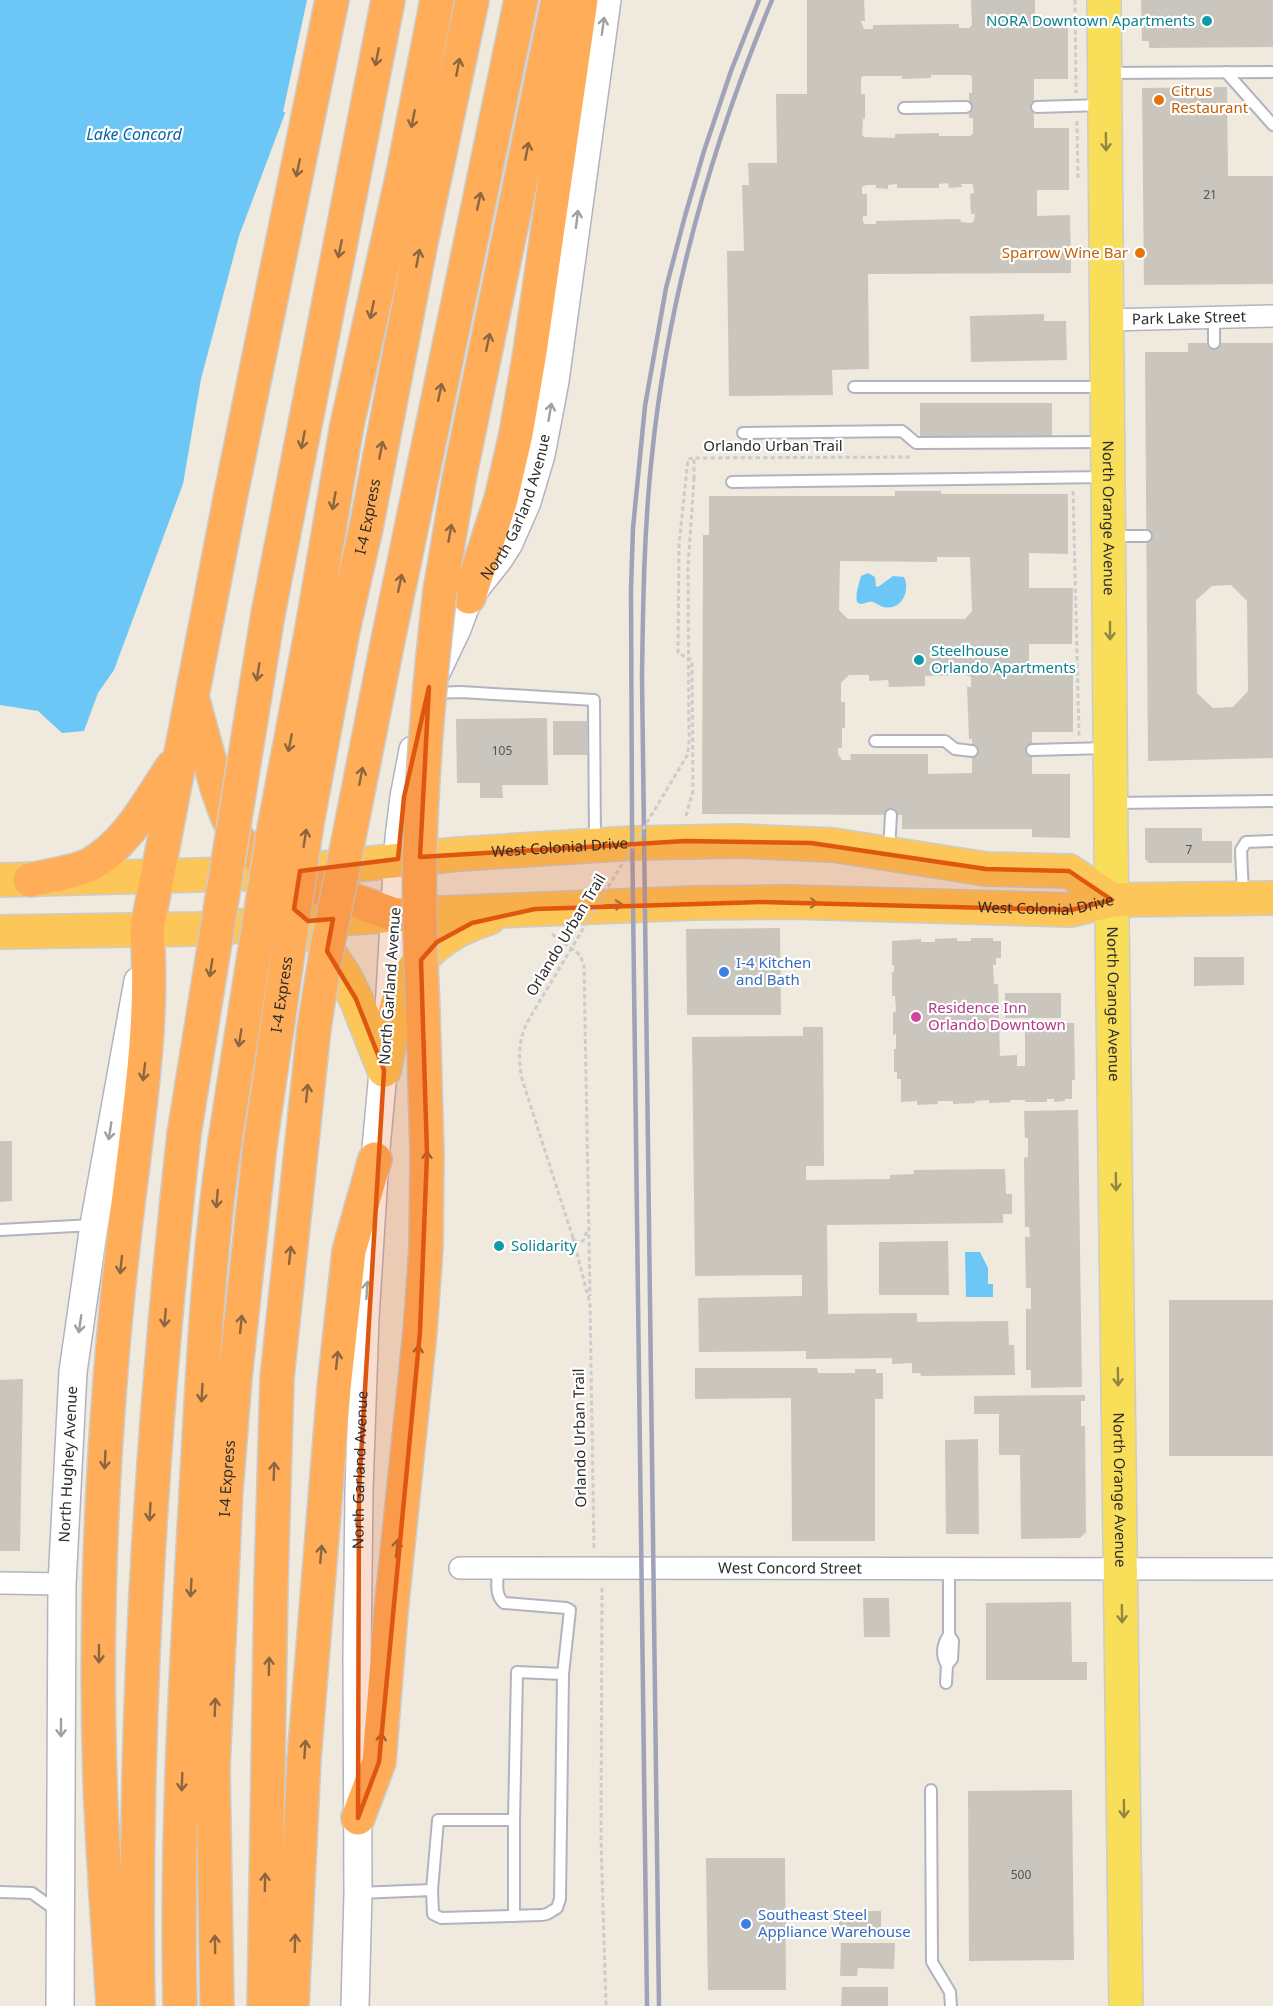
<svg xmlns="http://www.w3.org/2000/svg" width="1273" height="2006" viewBox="0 0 1273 2006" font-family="'Noto Sans',sans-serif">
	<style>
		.water { fill: #6cc7f6 }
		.pier { fill: #efe9de }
		.building { fill: #cac6be; fill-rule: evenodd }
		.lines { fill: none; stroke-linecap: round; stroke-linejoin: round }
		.service-casing { stroke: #b2b3c1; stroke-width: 14 }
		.minor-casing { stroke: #b2b3c1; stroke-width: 24 }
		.tertiary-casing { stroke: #b2b3c1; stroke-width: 30 }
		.primary-casing { stroke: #ccc; stroke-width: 36 }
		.trunk-casing { stroke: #ccc; stroke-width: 36 }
		.motorway-casing { stroke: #ccc; stroke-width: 36 }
		.path { stroke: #ccc; stroke-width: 3; stroke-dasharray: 4.5 3; stroke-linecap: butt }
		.service { stroke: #fff; stroke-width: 10 }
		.minor { stroke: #fff; stroke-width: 21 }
		.tertiary { stroke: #fff; stroke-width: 27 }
		.primary { stroke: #f9df59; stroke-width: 33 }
		.trunk { stroke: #fcc659; stroke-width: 33 }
		.motorway { stroke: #ffad59; stroke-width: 33 }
		.rail { stroke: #a0a2b8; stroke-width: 4.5 }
		.motorway-bridge-casing { stroke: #ccc; stroke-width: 36; stroke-linecap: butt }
		.path-bridge { stroke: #ccc; stroke-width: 3; stroke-dasharray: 4.5 3; stroke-linecap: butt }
		.motorway-bridge { stroke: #ffad59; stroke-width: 33 }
		.oneway { stroke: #a0a0a0 }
		.oneway2 { stroke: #8b6640 }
		.oneway3 { stroke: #928642 }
		.oneway4 { stroke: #947942 }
		.marked { fill: #df570e; fill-opacity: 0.2; stroke: #df570e; stroke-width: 4.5; stroke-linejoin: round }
		.culture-dot { fill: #0f9aa8; stroke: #fff; stroke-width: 2 }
		.food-dot { fill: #e8710a; stroke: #fff; stroke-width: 2 }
		.shop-dot { fill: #3f7fe0; stroke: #fff; stroke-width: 2 }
		.hotel-dot { fill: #d1479c; stroke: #fff; stroke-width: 2 }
		.labels { text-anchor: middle; stroke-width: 4.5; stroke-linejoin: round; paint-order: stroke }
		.number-label { font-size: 12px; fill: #545250 }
		.culture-label { font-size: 15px; fill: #0d838f; stroke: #fff; text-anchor: start }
		.food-label { font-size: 15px; fill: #c56008; stroke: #fff; text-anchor: start }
		.street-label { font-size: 15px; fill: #2c2c2c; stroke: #fff }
		.shop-label { font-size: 15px; fill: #366cbe; stroke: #fff; text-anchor: start }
		.hotel-label { font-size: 15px; fill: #b23c85; stroke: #fff; text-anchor: start }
		.water-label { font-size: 16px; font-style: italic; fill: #0664a7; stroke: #fff }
	</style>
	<rect width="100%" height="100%" fill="#efe9de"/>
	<!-- water -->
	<g class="water">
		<path d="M0,0H318L293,92L239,236L201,379L183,484L114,670L98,693L84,731L62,733L38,711L0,705Z"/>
		<path d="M868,573L875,577L876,586L878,587L893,576L904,577C911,591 901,611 884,607C878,606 875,601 870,602C867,602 864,604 860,604L857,602C855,594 859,584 861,576Z"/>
		<path d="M965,1252H980L988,1268V1284H993V1297H966Z"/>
	</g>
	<!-- pier -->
	<path class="pier" d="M307,0H321L296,93L288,113L283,112Z"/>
	<!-- building -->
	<g class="building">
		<path d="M807,0H864L865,21H861L864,29H873V25L959,24V28H969L972,25L971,0H1035V19L1068,18V79H1034V128H1069V190H1037V216L1070,215L1071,273L868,274L869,369L832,370L833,395L729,396L727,251H744L742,185H749L748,163H777L776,94H807ZM931,75H970L972,77V93H969V118H973V134L970,136H939V133L895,134V138L864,137L862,135L863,119H865V94H861V78L863,76H902V79L931,78ZM948,183L949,188L962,187L961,184H972L973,185L974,193L970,194L971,214H975L974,221L971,223L961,222L960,219L876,221V224H865L863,222V216H867V194H862V187L866,185H876V188L888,189V185L897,184V188H939V184Z"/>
		<path d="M1141,0H1273V47L1149,48V41H1142Z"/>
		<path d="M1227,87L1228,176H1273V284L1144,285L1142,88Z"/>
		<path d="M1044,314V321H1066L1067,360L971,362L970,316Z"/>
		<path d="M1188,343H1273V758L1148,761L1145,352H1188ZM1231,585L1247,601L1248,691L1233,707L1213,708L1197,693L1196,600L1212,586Z"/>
		<rect x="920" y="403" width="132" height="34"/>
		<path d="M895,491H941V494H1068V554L1029,553V588H1073L1072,644H1029V675H1073V732H1032V774H1070V838L1032,837V829H902V815L702,814L703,535H709V496H895ZM937,557H970L972,611L965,619H848L839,610L840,561L937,562ZM849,675H869V681L888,680L889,687L925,686V676L965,675L971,677V687H967L969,739H972V773L928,774V754H850L851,760H842L838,754V748H842V728H845V702H841V683Z"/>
		<path d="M547,718L548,785H502L503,798H480V783H457L456,719Z"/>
		<rect x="553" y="721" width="34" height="34"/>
		<path d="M1145,828H1202V841H1232V863H1149L1145,859Z"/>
		<path d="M780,928L781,1015H687L686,929Z"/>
		<path d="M957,938V941H971V938H993V941H1001V958H996V965H993L994,984H998L1000,1056L1017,1055V1066H1025V1023H1074L1075,1080H1072V1099H1065V1101L1054,1102V1099H1047V1102H1025V1100H1010L1011,1102L989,1103V1100L975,1101V1103L953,1104V1101H938V1104L917,1105V1101L901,1102V1079H897V1072H894V1049H896V1034L893,1035V1012H896L895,996H892V972H894V965H892V941L921,939V942H935V939Z"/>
		<path d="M1194,957H1244V985L1194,986Z"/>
		<rect x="1005" y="993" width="56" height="25"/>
		<path d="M803,1027H823L824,1166H806V1180L890,1179V1175L914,1174V1170L1005,1169L1006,1194H1012V1214H1003V1223L827,1225L828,1314L917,1313V1322L1008,1321L1009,1345H1014L1015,1375L921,1376L920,1373H912V1363L892,1364V1358L806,1359V1351L699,1352L698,1298L802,1296V1275L695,1276L692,1037L803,1036Z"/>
		<path d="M1078,1110L1082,1387L1031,1388V1370H1026V1309H1031V1288H1026L1025,1237H1030L1029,1227H1025L1024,1158L1028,1157V1138H1025L1024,1111Z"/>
		<path d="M0,1141H12V1201L0,1202Z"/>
		<path d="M948,1241L949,1295H879V1242Z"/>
		<rect x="1169" y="1300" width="104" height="156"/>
		<path d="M695,1368H817L818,1373H855V1369H876V1373H883V1399H875V1541H792L791,1398L695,1399Z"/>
		<path d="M23,1379L20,1551H0V1380Z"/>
		<path d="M1085,1395V1401H1081V1426H1085L1086,1532L1080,1538L1021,1539L1020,1455H999V1414H974V1396Z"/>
		<path d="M978,1439L979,1534H946L945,1440Z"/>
		<path d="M863,1598H889L890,1637H864Z"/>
		<path d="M1071,1602L1072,1662H1087V1680H986V1603Z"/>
		<path d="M1072,1790L1074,1960L969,1961L968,1791Z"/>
		<path d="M706,1858H785L786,1990H708Z"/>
		<rect x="839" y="1911" width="42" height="18"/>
		<path d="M841,1943H895L894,1969L858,1968L857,1976H840Z"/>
		<path d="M842,1987H888V2006H841Z"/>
	</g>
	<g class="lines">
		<!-- service casing -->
		<g class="service-casing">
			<g id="service">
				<path d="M1226,72L1273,125"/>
				<path d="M1108,73L1273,72"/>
				<path d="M1037,107L1102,105"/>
				<path d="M904,108L966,107"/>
				<path d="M1214,318V343"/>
				<path d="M854,387H1104"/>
				<path d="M743,433L902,431L916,443L1105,442"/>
				<path d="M732,482L1105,477"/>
				<path d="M1112,536H1146"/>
				<path d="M434,693L461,692L594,700L595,842"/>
				<path d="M875,741H945L955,749L972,751"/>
				<path d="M1032,750L1107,748"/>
				<path d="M1114,803L1273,801"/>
				<path d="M889,850L891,815"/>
				<path d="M1243,895L1241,850L1246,842L1273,841"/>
				<path d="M0,1230L93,1225"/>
				<path d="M498,1568C498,1580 494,1595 504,1603L566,1608L570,1610L563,1674"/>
				<path d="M947,1665C941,1656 942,1644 949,1635"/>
				<path d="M946,1683L947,1665L952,1659L953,1641L949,1635V1569"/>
				<path d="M931,1790L932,1962L950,1992L951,2006"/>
				<path d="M514,1820V1916"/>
				<path d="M0,1892L32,1893L57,1911"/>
				<path d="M358,1893L432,1890L433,1914L441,1918L542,1915L547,1914L557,1908L560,1899L563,1674L517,1672L514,1820H438L432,1890"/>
			</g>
		</g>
		<!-- minor casing -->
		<g class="minor-casing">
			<g id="minor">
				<path id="s1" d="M1107,320L1273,316"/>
				<path id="s2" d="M460,1568L1273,1569"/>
				<path d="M0,1583L62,1584"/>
			</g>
		</g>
		<!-- tertiary casing -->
		<g class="tertiary-casing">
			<g id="tertiary">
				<path id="s3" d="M436,673L457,629L469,597L499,559L509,543L527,502L541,455L555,381L607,0"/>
				<path d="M389,1010L399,838L404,797L413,750"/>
				<path id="s4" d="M60,2006L62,1584L73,1372L94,1225L138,981"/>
				<path id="s5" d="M355,2006L358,1893L357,1657L359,1490L365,1318L375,1159L385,1051"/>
			</g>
		</g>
		<!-- primary casing -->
		<g class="primary-casing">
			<g id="primary">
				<path id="s6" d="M1104,0L1111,845L1126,2006"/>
			</g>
		</g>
		<!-- trunk casing -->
		<g class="trunk-casing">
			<g id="trunk">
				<path id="s7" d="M0,880L278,873L459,854L633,843L739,841L833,845L986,869L1069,871L1112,900"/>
				<path id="s8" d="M0,932L198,929L395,915L694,903L791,902L1071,910L1112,900L1273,898"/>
				<path d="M315,932L344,975L356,999L384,1070"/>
				<path d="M384,1070C389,1048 393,1013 401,993C417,953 449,930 489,918"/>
			</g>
		</g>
		<!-- motorway casing -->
		<g class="motorway-casing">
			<g id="motorway">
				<path d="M440,591L459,479L558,0"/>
				<path d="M469,597L501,499L516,434L530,352L581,0"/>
				<path d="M268,614L388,0"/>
				<path d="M313,623L347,425L404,169L437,0"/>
				<path id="s9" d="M343,630L366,528L421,242L472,0"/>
				<path d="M388,640L521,0"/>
				<path d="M194,704L217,788L227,816L239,841L278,873L395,915"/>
				<path d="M30,880C46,876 75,872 89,865C127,845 149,801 172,767"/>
				<path d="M358,1818L379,1762L391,1612L420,1332L426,1248L427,1154L423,1011"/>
				<path d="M113,2006C109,1939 104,1872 101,1806C95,1665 99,1523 110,1383C115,1313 123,1242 132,1172C142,1092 153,1011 147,929L231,494L332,0"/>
				<path d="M138,2006C133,1714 152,1424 184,1134"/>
				<path d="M180,2006C176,1841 186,1676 195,1512C202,1388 207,1263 225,1141"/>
				<path id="s10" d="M217,2006L213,1767L226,1490L235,1378L260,1145"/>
				<path d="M264,2006L271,1585L277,1378L301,1151"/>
				<path d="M292,2006L304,1759L334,1388L349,1251L375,1159"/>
			</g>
		</g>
		<!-- path -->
		<g class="path">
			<path d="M1075,0L1076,93"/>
			<path d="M1077,121L1078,180"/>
			<path d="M694,479V458L912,457"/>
			<path d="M1073,491L1079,736"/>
			<path d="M686,816L693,791L692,660L678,653L679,544L688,459L694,458"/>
			<path d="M552,934L580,955L584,966L590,1296"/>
			<path d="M573,1238L590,1304L594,1549"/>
			<path d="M574,1240L578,1242L583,1241L587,1231"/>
			<path d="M602,1588L601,1839L606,2006"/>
		</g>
		<!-- service -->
		<use href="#service" class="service"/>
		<!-- minor -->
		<use href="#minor" class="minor"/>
		<!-- tertiary -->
		<use href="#tertiary" class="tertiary"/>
		<!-- primary -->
		<use href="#primary" class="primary"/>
		<!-- trunk -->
		<use href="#trunk" class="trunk"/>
		<!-- motorway -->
		<use href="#motorway" class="motorway"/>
		<!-- rail -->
		<g class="rail">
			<path d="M647,2006L632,824L631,589L633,528L645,406L666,288L685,216L704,151L731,71L759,0"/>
			<path d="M659,2006L642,677C643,603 644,529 652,455C668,298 711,146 772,0"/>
		</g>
		<!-- motorway-bridge casing -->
		<g class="motorway-bridge-casing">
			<g id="motorway-bridge">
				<path d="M423,1011C421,958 418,904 420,851C422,764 430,677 440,591"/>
				<path d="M184,1134L268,614"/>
				<path d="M225,1141L273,834L313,623"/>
				<path id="s11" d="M260,1145L307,823L343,630"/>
				<path d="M301,1151L314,1028L326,953L388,640"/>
			</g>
		</g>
		<!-- path-bridge -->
		<path class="path-bridge" d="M573,1238L522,1079C518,1058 518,1039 529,1019L688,754L689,741L688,567L694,479"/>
		<!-- motorway-bridge -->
		<use href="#motorway-bridge" class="motorway-bridge"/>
	</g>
	<!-- one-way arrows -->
	<defs><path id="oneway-shaft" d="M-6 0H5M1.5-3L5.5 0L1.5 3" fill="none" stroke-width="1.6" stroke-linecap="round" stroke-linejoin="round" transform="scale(1.5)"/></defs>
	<g class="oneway">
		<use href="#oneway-shaft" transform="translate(603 26) rotate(-82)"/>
		<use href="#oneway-shaft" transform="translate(577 219) rotate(-83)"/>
		<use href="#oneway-shaft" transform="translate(550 412) rotate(-80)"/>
		<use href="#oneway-shaft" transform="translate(110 1131) rotate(99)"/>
		<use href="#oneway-shaft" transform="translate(367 1290) rotate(-86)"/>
		<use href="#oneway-shaft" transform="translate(80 1324) rotate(98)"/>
		<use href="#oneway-shaft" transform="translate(61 1728) rotate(90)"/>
	</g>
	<g class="oneway2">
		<use href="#oneway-shaft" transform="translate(377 57) rotate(101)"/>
		<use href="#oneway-shaft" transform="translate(458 67) rotate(-79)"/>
		<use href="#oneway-shaft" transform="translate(413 119) rotate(101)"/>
		<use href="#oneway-shaft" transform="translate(527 151) rotate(-79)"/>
		<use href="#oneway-shaft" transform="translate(298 168) rotate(102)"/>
		<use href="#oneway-shaft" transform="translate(479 201) rotate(-78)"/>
		<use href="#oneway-shaft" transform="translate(340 249) rotate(101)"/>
		<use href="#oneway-shaft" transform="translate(418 258) rotate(-79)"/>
		<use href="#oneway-shaft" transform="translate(372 310) rotate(102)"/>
		<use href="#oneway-shaft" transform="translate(488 342) rotate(-78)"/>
		<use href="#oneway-shaft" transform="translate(440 392) rotate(-78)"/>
		<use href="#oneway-shaft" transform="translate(303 440) rotate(101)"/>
		<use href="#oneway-shaft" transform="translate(381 450) rotate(-79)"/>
		<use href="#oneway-shaft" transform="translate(334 501) rotate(100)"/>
		<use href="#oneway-shaft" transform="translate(450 533) rotate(-80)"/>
		<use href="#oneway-shaft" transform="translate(400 583) rotate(-78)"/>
		<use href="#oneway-shaft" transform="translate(258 672) rotate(99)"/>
		<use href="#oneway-shaft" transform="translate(290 743) rotate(101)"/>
		<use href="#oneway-shaft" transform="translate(361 776) rotate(-79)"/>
		<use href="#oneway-shaft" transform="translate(305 838) rotate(-81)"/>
		<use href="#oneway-shaft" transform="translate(211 968) rotate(99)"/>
		<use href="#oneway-shaft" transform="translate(240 1038) rotate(99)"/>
		<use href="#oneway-shaft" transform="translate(144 1072) rotate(97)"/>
		<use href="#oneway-shaft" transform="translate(307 1093) rotate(-84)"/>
		<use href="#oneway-shaft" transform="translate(427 1160) rotate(-89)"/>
		<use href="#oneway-shaft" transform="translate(217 1199) rotate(95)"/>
		<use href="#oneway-shaft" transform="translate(290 1255) rotate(-84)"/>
		<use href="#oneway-shaft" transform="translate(121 1265) rotate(96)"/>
		<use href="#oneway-shaft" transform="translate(165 1318) rotate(95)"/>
		<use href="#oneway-shaft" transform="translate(241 1324) rotate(-84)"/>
		<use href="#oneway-shaft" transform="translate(418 1354) rotate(-85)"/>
		<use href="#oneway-shaft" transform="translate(337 1360) rotate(-84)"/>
		<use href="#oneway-shaft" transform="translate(202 1393) rotate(93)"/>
		<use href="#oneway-shaft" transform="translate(105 1460) rotate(93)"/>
		<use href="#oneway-shaft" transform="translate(274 1471) rotate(-88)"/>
		<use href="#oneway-shaft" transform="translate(150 1512) rotate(93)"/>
		<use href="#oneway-shaft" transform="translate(397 1548) rotate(-84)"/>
		<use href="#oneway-shaft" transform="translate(321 1554) rotate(-85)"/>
		<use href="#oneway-shaft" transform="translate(191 1588) rotate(93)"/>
		<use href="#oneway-shaft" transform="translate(99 1654) rotate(90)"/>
		<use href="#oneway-shaft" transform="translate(269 1666) rotate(-89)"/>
		<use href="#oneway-shaft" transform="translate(215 1707) rotate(-88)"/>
		<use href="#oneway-shaft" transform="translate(381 1742) rotate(-85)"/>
		<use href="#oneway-shaft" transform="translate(305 1749) rotate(-86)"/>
		<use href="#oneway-shaft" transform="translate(182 1782) rotate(92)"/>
		<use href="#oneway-shaft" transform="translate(265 1882) rotate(-89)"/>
		<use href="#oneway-shaft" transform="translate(295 1943) rotate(-88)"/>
		<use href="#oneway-shaft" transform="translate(215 1944) rotate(-91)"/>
	</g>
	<g class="oneway3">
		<use href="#oneway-shaft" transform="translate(1106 142) rotate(89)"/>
		<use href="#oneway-shaft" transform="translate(1110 631) rotate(90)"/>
		<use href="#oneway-shaft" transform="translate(1116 1182) rotate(89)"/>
		<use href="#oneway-shaft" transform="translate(1118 1377) rotate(89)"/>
		<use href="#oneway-shaft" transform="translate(1122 1614) rotate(89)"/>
		<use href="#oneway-shaft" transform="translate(1124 1809) rotate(89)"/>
	</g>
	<g class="oneway4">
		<use href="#oneway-shaft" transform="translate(809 903) rotate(2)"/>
		<use href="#oneway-shaft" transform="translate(614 905) rotate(-3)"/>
	</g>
	<!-- marked area -->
	<path class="marked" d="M429,687L420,857L685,841L811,843L986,869L1069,871L1112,900L1071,910L761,902L535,909L472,923L437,942L421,960L427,1154L420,1332L379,1762L358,1818L359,1490L384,1070L356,999L327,951L333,919L308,921L294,909L300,871L398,859L404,797Z"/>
	<!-- markers -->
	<g class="culture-dot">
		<circle cx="1207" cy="21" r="6"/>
		<circle cx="919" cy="660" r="6"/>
		<circle cx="499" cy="1246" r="6"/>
	</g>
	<g class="food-dot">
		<circle cx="1159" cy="100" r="6"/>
		<circle cx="1140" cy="253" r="6"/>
	</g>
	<g class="shop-dot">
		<circle cx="724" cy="972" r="6"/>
		<circle cx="746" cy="1924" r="6"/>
	</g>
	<circle class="hotel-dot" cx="916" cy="1017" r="6"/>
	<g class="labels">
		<!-- number labels -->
		<g class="number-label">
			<text x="1210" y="199">21</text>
			<text x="502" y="755">105</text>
			<text x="1189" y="854">7</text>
			<text x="1021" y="1879">500</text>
		</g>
		<!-- culture labels -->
		<g class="culture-label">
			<text x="1195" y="26" text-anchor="end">NORA Downtown Apartments</text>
			<text x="931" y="656">Steelhouse<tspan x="931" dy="17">Orlando Apartments</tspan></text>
			<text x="511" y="1251">Solidarity</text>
		</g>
		<!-- food labels -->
		<g class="food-label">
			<text x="1171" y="96">Citrus<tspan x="1171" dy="17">Restaurant</tspan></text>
			<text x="1128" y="258" text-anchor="end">Sparrow Wine Bar</text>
		</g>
		<!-- street labels -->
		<g class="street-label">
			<text dy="5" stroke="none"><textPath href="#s1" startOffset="82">Park Lake Street</textPath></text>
			<text x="773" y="451">Orlando Urban Trail</text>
			<text dy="5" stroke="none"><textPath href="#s3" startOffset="186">North Garland Avenue</textPath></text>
			<text dy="5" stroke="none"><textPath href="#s6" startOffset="518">North Orange Avenue</textPath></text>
			<text dy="5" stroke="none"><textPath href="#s9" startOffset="116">I-4 Express</textPath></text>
			<text dy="5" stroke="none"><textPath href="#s7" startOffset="561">West Colonial Drive</textPath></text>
			<text dy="5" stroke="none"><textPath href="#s8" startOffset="1047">West Colonial Drive</textPath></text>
			<text transform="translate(566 935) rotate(-59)" y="5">Orlando Urban Trail</text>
			<text transform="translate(390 986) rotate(-86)" y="5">North Garland Avenue</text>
			<text dy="5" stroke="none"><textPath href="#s11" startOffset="152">I-4 Express</textPath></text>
			<text dy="5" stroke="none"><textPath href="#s6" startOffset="1004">North Orange Avenue</textPath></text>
			<text transform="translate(580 1438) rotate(-91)" y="5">Orlando Urban Trail</text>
			<text dy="5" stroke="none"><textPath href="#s4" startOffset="542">North Hughey Avenue</textPath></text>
			<text dy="5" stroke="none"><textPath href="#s5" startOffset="536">North Garland Avenue</textPath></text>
			<text dy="5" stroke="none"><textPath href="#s10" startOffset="528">I-4 Express</textPath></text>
			<text dy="5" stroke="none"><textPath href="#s6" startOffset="1490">North Orange Avenue</textPath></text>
			<text dy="5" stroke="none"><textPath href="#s2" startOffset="330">West Concord Street</textPath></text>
		</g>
		<!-- shop labels -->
		<g class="shop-label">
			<text x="736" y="968">I-4 Kitchen<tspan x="736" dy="17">and Bath</tspan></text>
			<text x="758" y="1920">Southeast Steel<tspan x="758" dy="17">Appliance Warehouse</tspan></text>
		</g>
		<!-- hotel labels -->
		<g class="hotel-label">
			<text x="928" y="1013">Residence Inn<tspan x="928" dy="17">Orlando Downtown</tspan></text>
		</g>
		<!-- water labels -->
		<g class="water-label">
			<text x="134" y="140">Lake Concord</text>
		</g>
	</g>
</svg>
